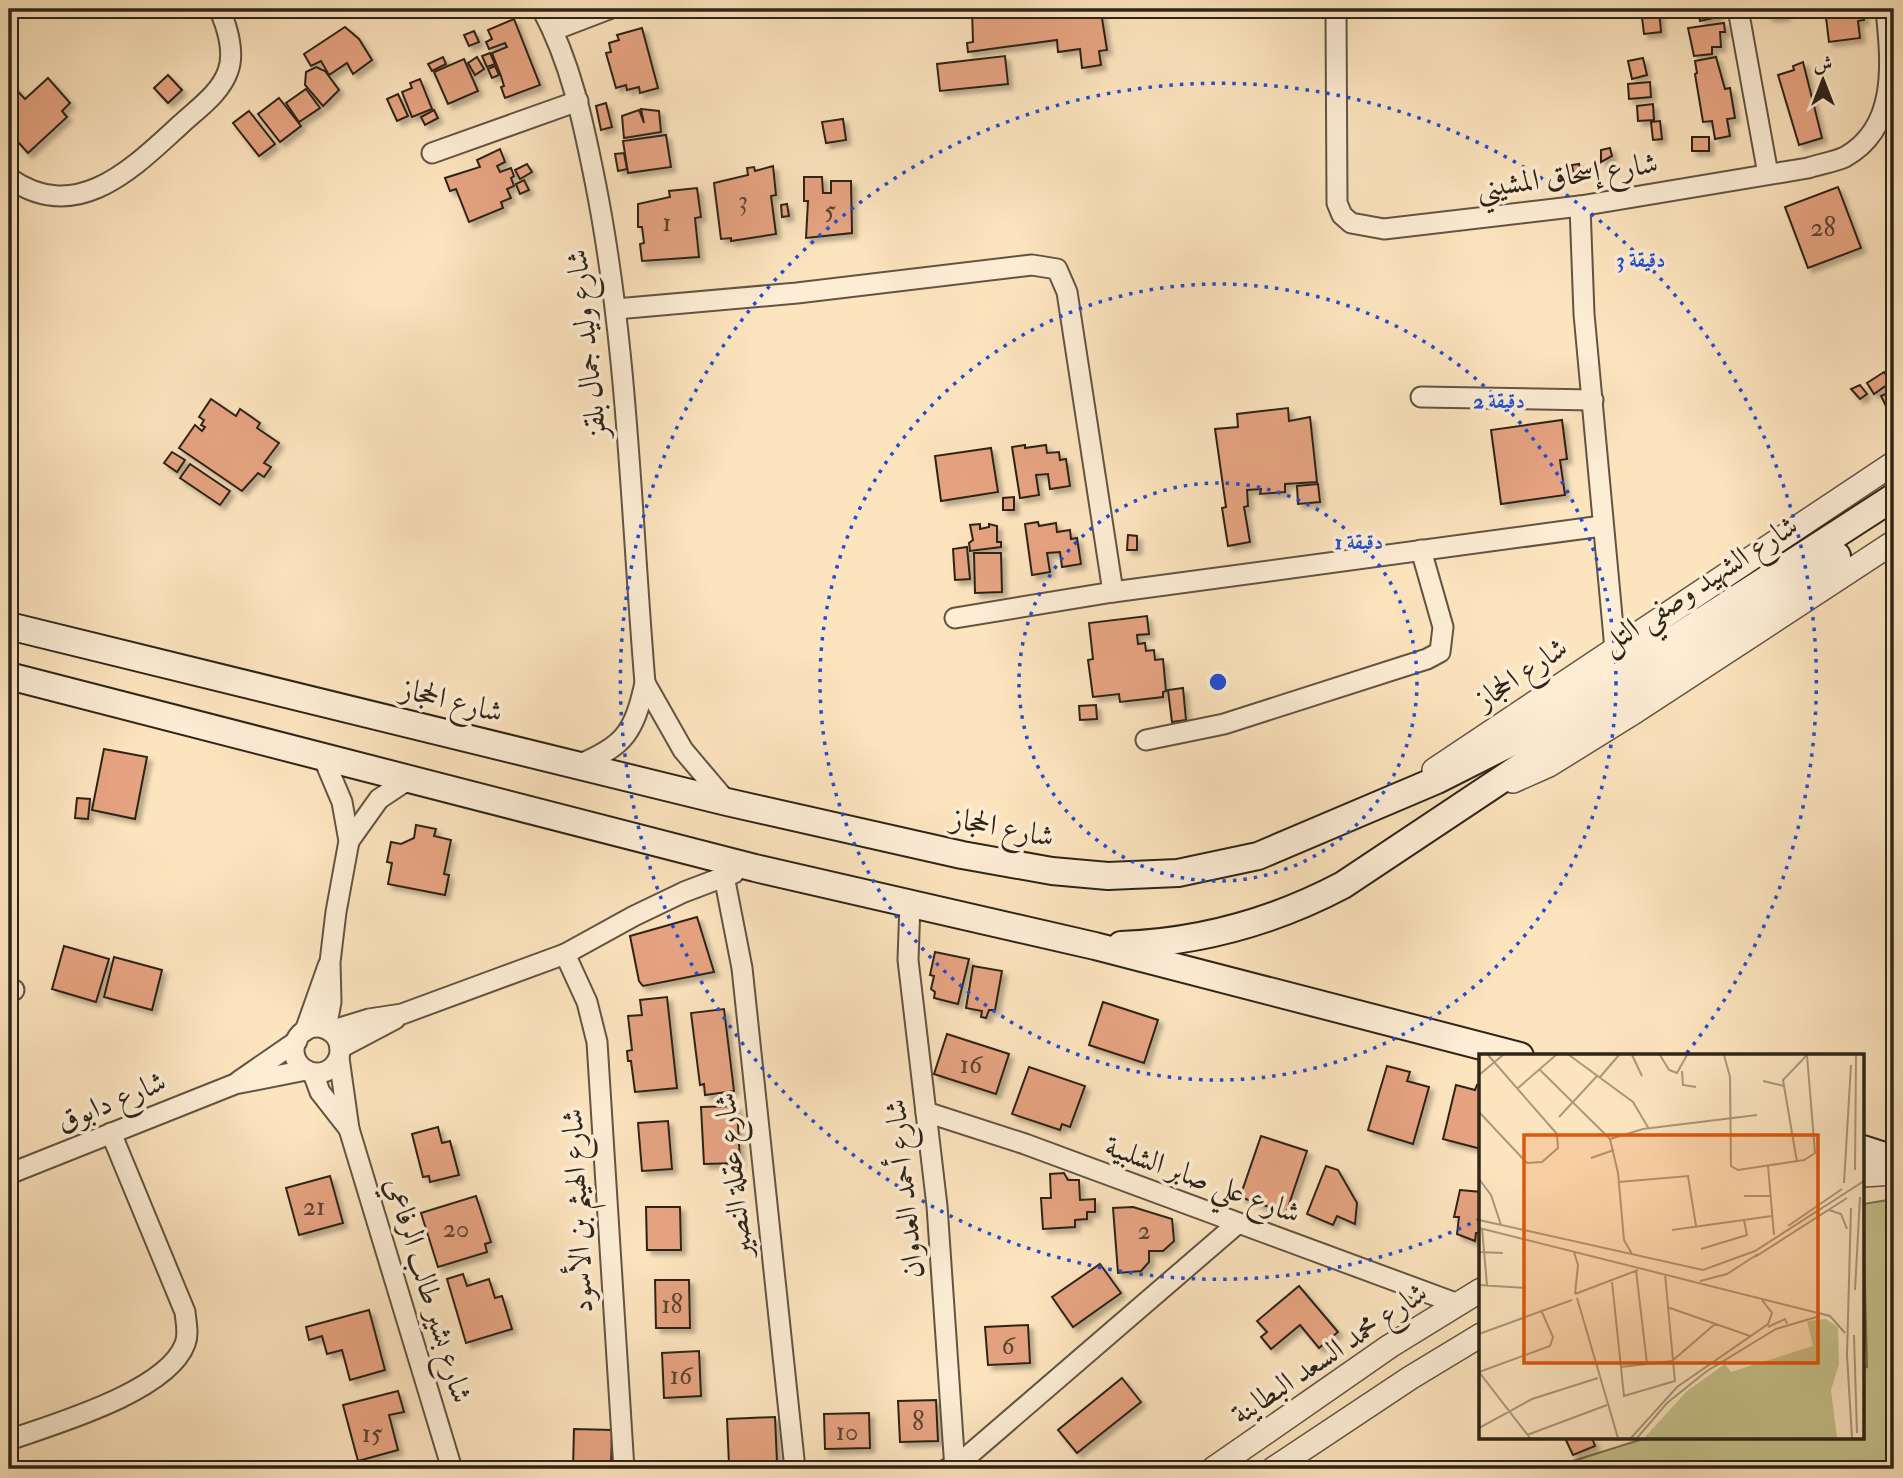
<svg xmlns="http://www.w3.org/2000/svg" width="1903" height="1478" viewBox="0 0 1903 1478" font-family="'IM FELL Double Pica',Amiri,serif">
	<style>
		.green { fill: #c6c28c; stroke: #7a7352; stroke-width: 2 }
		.building { fill: #e6a381; stroke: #2e2418; stroke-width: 2; filter: url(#shadow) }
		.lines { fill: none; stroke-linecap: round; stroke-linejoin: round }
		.minor-casing { stroke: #625442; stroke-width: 23 }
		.tertiary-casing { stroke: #625442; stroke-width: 26 }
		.secondary-casing { stroke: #2e2418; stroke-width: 30 }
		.minor { stroke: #fdedd5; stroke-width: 19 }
		.tertiary { stroke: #fdedd5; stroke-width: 23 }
		.secondary { stroke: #fdedd5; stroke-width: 26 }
		.ring { fill: none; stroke: #1d4ed8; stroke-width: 3.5; stroke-dasharray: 3.5 7 }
		.labels { text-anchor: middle; stroke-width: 7; stroke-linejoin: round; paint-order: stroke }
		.number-label { font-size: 26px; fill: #5c4432 }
		.street-label { font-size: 30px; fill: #2e2418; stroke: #fdedd5 }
		.inset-road { fill: none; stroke: #aa977c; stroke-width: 2 }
		.view { fill: #df560d; fill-opacity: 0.15; stroke: #df560d; stroke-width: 3.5 }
		.inset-edge { fill: none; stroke: #2e2418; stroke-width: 3.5 }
		.centre { fill: #1d4ed8; stroke: #fdedd5; stroke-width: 3.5 }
		.ring-label { font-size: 21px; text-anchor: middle; font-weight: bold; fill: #1d4ed8; stroke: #fdedd5; stroke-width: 7; stroke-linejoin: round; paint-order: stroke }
	</style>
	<defs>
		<filter id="shadow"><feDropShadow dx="4.5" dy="4.5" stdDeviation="2" flood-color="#0004"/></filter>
	</defs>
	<rect width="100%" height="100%" fill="#fce4be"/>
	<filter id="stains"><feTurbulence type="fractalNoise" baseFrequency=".00286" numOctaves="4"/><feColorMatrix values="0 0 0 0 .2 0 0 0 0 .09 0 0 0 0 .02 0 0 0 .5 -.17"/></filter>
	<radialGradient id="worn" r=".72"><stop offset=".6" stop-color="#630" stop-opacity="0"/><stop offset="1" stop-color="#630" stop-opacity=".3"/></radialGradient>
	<!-- green -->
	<path class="green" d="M1894,1199V1469H1547L1646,1438H1863V1369L1867,1367L1863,1204Z"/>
	<!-- building -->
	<g class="building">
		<path d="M1097,9L1098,12H1101L1107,50L1099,51L1101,65L1082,68L1080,49L1058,52L1057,40L968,52L967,43L973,42L972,10Z"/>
		<path d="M1641,9H1659L1661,32L1644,34Z"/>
		<path d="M1698,9H1717L1718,17L1700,21Z"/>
		<path d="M1762,9H1783L1785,16L1771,17Z"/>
		<path d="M1825,9H1863L1864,20L1858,21L1860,38L1829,42Z"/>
		<path d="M514,19L540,85L505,98L501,87L504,86L501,76L492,53L507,47L505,43L489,49L486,42L492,39L488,30Z"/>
		<path d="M1724,23L1725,32H1720L1721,47H1712V54L1694,56L1688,28Z"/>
		<path d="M345,27L359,39L372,60L353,74L347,63L329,75L321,61L311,66L304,54Z"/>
		<path d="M642,28L658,88L640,93L639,87L627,90L626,85L616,88L606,53L611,52L609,43L619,40L617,35Z"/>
		<path d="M474,31L479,42L469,46L464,35Z"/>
		<path d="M490,53L495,64L487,67L482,56Z"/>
		<path d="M1005,56L1008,84L940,91L937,64Z"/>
		<path d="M443,57L446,64L432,71L428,64Z"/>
		<path d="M477,57L484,69L475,75L468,63Z"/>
		<path d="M1716,57L1725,89L1730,88L1735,118L1727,119L1730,136L1715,139L1712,121L1703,122L1695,74L1697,73L1695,61Z"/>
		<path d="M1643,58L1647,75L1632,79L1628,61Z"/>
		<path d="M464,59L478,91L448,104L434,72Z"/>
		<path d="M1803,62L1822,138L1799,145L1778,75L1794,70L1793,66Z"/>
		<path d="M495,66L499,75L492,78L488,69Z"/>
		<path d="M316,67L325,71L339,90L323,106L305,85L306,72Z"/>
		<path d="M168,75L182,90L168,103L154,88Z"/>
		<path d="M48,78L70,103L62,111L67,117L28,153L9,132V82L25,99Z"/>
		<path d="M420,79L432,109L412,117L402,92L412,88L410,83Z"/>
		<path d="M1650,82L1651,97L1629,99L1628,84Z"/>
		<path d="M306,89L320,108L299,122L286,103Z"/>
		<path d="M398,94L408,116L397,121L387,99Z"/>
		<path d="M279,98L301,126L280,142L258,114Z"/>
		<path d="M606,103L612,127L601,130L596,106Z"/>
		<path d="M1653,104L1654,120L1638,121L1637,106Z"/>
		<path d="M641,109L659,111L661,132L624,138L622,116L639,110L644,123Z"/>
		<path d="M434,110L438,118L425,125L421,117Z"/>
		<path d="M249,111L275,144L259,156L233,123Z"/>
		<path d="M843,119L846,140L826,143L822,122Z"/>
		<path d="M1660,121L1662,139L1653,140L1651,122Z"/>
		<path d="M666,135L671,167L628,173L623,141Z"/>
		<rect x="1692" y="137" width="17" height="14"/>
		<path d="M1610,148L1612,156L1601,162V150Z"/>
		<path d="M500,149L505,162L497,166L500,172L511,168L514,176L511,178L514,186L507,189L511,198L501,202L503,208L469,222L456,189L450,191L445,178L480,167L477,160Z"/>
		<path d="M624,153L627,169L618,171L615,154Z"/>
		<path d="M527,164L532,172L520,179L515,170Z"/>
		<path d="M1579,164L1581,176L1574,177L1572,165Z"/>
		<path d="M773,166L776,195L771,196L776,234L731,241V238L721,239L714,183L748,175L747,168L754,167L755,171Z"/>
		<path d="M804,177H822L823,193H831V181H851L852,233L806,238L808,201H804Z"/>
		<path d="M524,180L529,190L520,194L516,184Z"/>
		<path d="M1838,187L1861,248L1808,268L1785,207Z"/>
		<path d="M697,188L701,217L695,218L699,257L642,261L640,244L644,243L642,227H638V204L670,197L669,191Z"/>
		<path d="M787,204L789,216L782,217L781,205Z"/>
		<path d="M1884,372L1891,382L1874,394L1867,383Z"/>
		<path d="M1860,385L1867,394L1860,399L1851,389Z"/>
		<path d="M1894,390V406L1888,410L1881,396Z"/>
		<path d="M211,399L236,416L240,409L260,423L257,428L279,443L264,463L271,467L264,477L258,473L242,491L179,448L195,425L202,431L205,427L201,425L204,420L199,417Z"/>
		<path d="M1288,408L1289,421L1310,417L1317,482L1285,484V492L1260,494L1261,489L1247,490L1248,506L1244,507L1250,542L1228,546L1222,508L1226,507L1215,429L1238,427L1237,414Z"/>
		<path d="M1562,420L1567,459L1560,460L1565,495L1501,504L1491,430Z"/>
		<path d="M1025,445V448L1046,445L1047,453L1059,452L1060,460L1066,459L1070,486L1050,489L1048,474L1036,475L1039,495L1020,498L1012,447Z"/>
		<path d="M991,448L998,492L941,501L935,456Z"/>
		<path d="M172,452L185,460L177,472L164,463Z"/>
		<path d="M190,464L230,491L220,505L180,478Z"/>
		<path d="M1318,484L1320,502L1298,504L1297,486Z"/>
		<path d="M1014,497V510H1003V498Z"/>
		<path d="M1038,522L1039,526L1056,523L1057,532L1070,530L1071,539L1077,538L1081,564L1062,567L1060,552L1047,553L1050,572L1032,575L1025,524Z"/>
		<path d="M980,524V529L989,527V524L997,526V542H1001V547L970,551L969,543L973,540L970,525Z"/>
		<path d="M1128,535L1137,536V550H1127Z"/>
		<path d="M967,547L970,579L955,580L953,549Z"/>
		<path d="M974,553H1001L1002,592L975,593Z"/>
		<path d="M1147,616L1149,634L1137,635L1138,644L1145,643L1146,651L1154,650L1155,660L1163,659L1166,691L1163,692V697L1120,702L1119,694L1093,697L1088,660L1093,659L1089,623Z"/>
		<path d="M1183,688L1186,720L1172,722L1168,690Z"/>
		<path d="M1096,705L1097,719L1080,720L1079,706Z"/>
		<path d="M104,749L147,757L135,819L92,810Z"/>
		<path d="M77,798L90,799L88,819L75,818Z"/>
		<path d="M416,825L436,829L434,836L451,840L444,874L449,875L445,895L388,884L392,863L387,862L391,842L401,844L414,838Z"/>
		<path d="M697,917L714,972L643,986L639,981L630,936Z"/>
		<path d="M64,946L109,959L96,1002L52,989Z"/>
		<path d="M935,952L969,959L958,1004L934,998L935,992L931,989L934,976L930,975Z"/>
		<path d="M114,957L162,970L152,1010L104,997Z"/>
		<path d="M973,966L1002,971L995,1010H989L986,1018L981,1017L982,1011L966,1008Z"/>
		<path d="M667,997L677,1088L635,1092L631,1061H628L627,1051L632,1050L628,1016L642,1015L640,1000Z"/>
		<path d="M1103,1002L1158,1020L1144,1063L1089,1045Z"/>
		<path d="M724,1009L734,1091L705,1095L704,1084L700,1085L691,1013Z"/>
		<path d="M947,1034L1009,1054L996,1094L934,1074Z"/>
		<path d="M1387,1066L1410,1072L1407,1081L1429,1087L1413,1144L1368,1130Z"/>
		<path d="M1029,1067L1085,1086L1070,1127L1062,1124L1060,1130L1012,1114Z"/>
		<path d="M1456,1085L1475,1090L1477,1085L1481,1086V1149L1443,1139Z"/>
		<path d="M737,1106L740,1163L704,1164L701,1107Z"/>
		<path d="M668,1121L672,1169L642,1171L638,1123Z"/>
		<path d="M438,1127L442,1143L450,1141L459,1175L430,1182L429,1176L423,1177L412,1134Z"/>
		<path d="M1261,1136L1307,1151L1286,1213L1240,1197Z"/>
		<path d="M1326,1166L1338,1170L1357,1203L1355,1224L1337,1216L1333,1225L1307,1214Z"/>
		<path d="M1064,1173L1068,1180H1079L1080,1200L1095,1199V1212H1087V1219L1075,1220V1227L1043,1229L1041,1198H1051L1050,1174Z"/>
		<path d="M330,1176L343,1223L299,1235L286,1188Z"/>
		<path d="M1460,1190L1481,1192V1233H1476L1475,1241L1457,1234L1459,1217H1454Z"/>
		<path d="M476,1196L491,1242L485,1244L487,1252L438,1267L421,1213Z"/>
		<path d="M646,1207H680L681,1250H647Z"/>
		<path d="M1133,1207L1172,1219L1174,1241L1163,1251H1149V1262L1141,1271L1118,1273L1113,1208Z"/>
		<path d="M1100,1264L1121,1293L1073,1327L1052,1297Z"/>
		<path d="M463,1274L467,1286L489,1279L495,1298L502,1296L512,1329L466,1343L447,1279Z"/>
		<path d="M655,1280H689L690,1328H656Z"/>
		<path d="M1299,1286L1338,1332L1319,1348L1300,1325L1271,1349L1261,1337L1267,1332L1257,1321Z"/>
		<path d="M369,1310L385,1370L350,1380L342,1350L327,1354L322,1336L309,1340L306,1327Z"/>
		<path d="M1028,1325L1030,1363L988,1365L985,1327Z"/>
		<path d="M699,1351L701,1396L664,1398L662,1353Z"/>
		<path d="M1122,1378L1141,1402L1077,1453L1058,1430Z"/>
		<path d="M398,1391L404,1412L389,1415L398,1450L358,1461L343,1405Z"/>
		<path d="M936,1400L938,1441L900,1442L898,1401Z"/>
		<path d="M869,1413L870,1448L825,1449L824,1414Z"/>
		<path d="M775,1417L777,1462L729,1464L727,1419Z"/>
		<path d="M574,1429L612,1430L611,1469H573Z"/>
		<path d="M1565,1438H1592L1595,1446L1573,1455Z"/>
	</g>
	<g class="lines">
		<!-- minor casing -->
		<g class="minor-casing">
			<g id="minor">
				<path d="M542,9C571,63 583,121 595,181C628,346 631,516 645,683C634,732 625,746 578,765"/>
				<path d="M1336,9L1337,203L1342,215L1351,223L1384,229L1580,206L1808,168C1820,164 1834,162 1845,157C1899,127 1891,61 1886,9"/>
				<path d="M1738,9L1768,174"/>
				<path d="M554,30L609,9"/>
				<path d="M432,153L578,101"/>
				<path d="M9,178C76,225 131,170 179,126C197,109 220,94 228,71C235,52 227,26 219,9"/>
				<path d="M1580,206L1584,314L1615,649"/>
				<path d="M616,309L797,293L1032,265L1057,269L1067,292L1113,592"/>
				<path d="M1421,397L1593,400"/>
				<path d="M955,618L1113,592L1602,526"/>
				<path d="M645,683L683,750L727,802"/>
				<path d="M1146,740L1224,724L1427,659L1440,652L1443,627L1421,550"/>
				<path d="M323,757L342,802L349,841L336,912L330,962L331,1002L326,1029"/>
				<path d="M349,841L379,799L409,779"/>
				<path d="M724,876L742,968L795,1469"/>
				<path d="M910,904L908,960L937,1206L955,1469"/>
				<path d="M565,954L587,1002L597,1042L624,1469"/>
				<path d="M9,990H14"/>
				<circle cx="317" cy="1050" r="23"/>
				<path d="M305,1031L328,966"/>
				<path d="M330,1031L369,1019L402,1014L565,954L634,916L684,892L734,873"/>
				<path d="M340,1048L395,1019"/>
				<path d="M339,1058L349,1129L452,1469"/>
				<path d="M313,1073L320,1092L349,1129"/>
				<path d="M239,1081L297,1041"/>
				<path d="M926,1112L1025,1144L1458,1304"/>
				<path d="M9,1174L235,1084L306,1070"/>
				<path d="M9,1440C54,1424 167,1392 185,1344C189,1334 186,1323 185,1312L111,1133"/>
				<path d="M947,1469L955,1467L1237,1224"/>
			</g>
		</g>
		<!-- tertiary casing -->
		<g class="tertiary-casing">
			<g id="tertiary">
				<path d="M1434,770L1894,463"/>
				<path d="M1513,781L1549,765L1636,711L1894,542"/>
				<path d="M1863,1175L1894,1173"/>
				<path d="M1213,1469L1390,1346L1481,1290"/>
				<path d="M1273,1469L1410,1378L1481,1335"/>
			</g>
		</g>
		<!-- secondary casing -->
		<g class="secondary-casing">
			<g id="secondary">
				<path d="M9,626L727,802L962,855L1052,871L1108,876L1178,873L1258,856L1437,780L1524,736L1894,497"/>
				<path d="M9,676L755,868L1095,946L1520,1056"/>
				<path d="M1121,945C1200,942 1273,922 1343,885L1837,556"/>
				<path d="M1863,1149L1894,1159"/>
			</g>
		</g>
		<!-- minor -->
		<use href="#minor" class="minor"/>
		<!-- tertiary -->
		<use href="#tertiary" class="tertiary"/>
		<!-- secondary -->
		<use href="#secondary" class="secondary"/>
	</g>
	<!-- distance rings -->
	<g class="ring">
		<circle cx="1218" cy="682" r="199"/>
		<circle cx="1218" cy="682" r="398"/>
		<path d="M1480 1219A598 598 0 1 1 1686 1054"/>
	</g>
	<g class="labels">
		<!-- number labels -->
		<g class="number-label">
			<text x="743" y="209">3</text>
			<text x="830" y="219">5</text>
			<text x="667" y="231">1</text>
			<text x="1823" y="236">28</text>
			<text x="971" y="1073">16</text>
			<text x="314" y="1215">21</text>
			<text x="456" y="1237">20</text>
			<text x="1144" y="1239">2</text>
			<text x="672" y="1313">18</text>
			<text x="1008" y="1354">6</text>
			<text x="681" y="1384">16</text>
			<text x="918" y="1430">8</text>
			<text x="847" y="1440">10</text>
			<text x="372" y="1442">15</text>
		</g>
		<!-- street labels -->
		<g class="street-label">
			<text transform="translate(1567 175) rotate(-8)" y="10">شارع إسحاق المشيني</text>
			<text transform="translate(586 344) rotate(-96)" y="10">شارع وليد جمال بلقز</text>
			<text transform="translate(1699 584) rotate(-33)" y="10">شارع الشهيد وصفي التل</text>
			<text transform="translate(1521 673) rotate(-34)" y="10">شارع الحجاز</text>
			<text transform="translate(452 700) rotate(14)" y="10">شارع الحجاز</text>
			<text transform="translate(1003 827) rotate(11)" y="10">شارع الحجاز</text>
			<text transform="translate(111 1101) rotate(-22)" y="10">شارع دابوق</text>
			<text transform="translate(733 1175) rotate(-96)" y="10">شارع عقلة النصير</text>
			<text transform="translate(1203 1179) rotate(20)" y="10">شارع علي صابر الشلبية</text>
			<text transform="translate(904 1189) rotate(-96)" y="10">شارع أحمد العدوان</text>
			<text transform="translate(577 1211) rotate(-93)" y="10">شارع الهيثم بن الأسود</text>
			<text transform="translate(429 1290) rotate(73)" y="10">شارع بشير طالب الرفاعي</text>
			<text transform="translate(1329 1353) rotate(-34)" y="10">شارع محمد السعد البطاينة</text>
		</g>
	</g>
	<!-- overview -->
	<g transform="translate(1479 1054)">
		<rect width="385" height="385" fill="#fce4be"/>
		<path d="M347,265L359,273L360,310L352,336L358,384H165L208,337L246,310L252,318L334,292L328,267Z" fill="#c6c28c"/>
		<path class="inset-road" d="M90,1L154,48L170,75M153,1L163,22M181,1L190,16L198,19L208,1M245,1L251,23L252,112L259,116L325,106L336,99L328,1M61,16L131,85L139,119L145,186L153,200M203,17L204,31L217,33M0,21L24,1M121,23L140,1M284,27L305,32M39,34L77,1M0,58L48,109L63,108L79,94L78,80L9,1M80,63L119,21M131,85L164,75L278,61M112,104L135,96M318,108L304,26L328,1M289,112L295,181M376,116L377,1M0,125L12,141L22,171M140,128L209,122L217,172M365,129L372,11M265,142H292M372,154L368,301L373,384M350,156L362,160L368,175M0,166L224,216L276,197L385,127M309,172L363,135M0,174L351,262L366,279M3,174L8,231M193,176L293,162M222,195L268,181L265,166M0,198L24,199M95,198L99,211L96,240M276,203L368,144M157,216L168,310M186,220L196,328M221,227L248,220L279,200M133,228L145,342L196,327M0,231L47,234M376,236L381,143M96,240L159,216M98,244L139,384M188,253L271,282M289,273L306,265L308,270M0,280L93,246M375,281L378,379M142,313L193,307L236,270M0,318L71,292L74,283L62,256M0,318L51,384M0,374L53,345L119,324M48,381L128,351M152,384L198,333L289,270L293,259L283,246M158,384L188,349L228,317L297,275L341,262"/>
		<path class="view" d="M45,81H339V309H45Z"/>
		<rect width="385" height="385" class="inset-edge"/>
	</g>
	<circle cx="1218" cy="682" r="10" class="centre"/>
	<g class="ring-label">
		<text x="1641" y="267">3 دقيقة</text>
		<text x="1499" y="408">2 دقيقة</text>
		<text x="1359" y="549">1 دقيقة</text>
	</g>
	<!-- margin -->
	<rect width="1903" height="1478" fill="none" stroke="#fce4be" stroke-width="35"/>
	<rect x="10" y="10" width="1882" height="1457" fill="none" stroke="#2e2418" stroke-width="3.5"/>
	<rect x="18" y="18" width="1868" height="1443" fill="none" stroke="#2e2418" stroke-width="2"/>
	<!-- north arrow -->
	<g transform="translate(1823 80)" stroke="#fdedd5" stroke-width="5" paint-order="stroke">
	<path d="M0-5L12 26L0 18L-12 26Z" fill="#2e2418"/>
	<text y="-10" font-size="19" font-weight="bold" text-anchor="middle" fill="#2e2418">ش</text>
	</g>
	<rect width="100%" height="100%" filter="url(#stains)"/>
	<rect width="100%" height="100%" fill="url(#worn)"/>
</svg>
